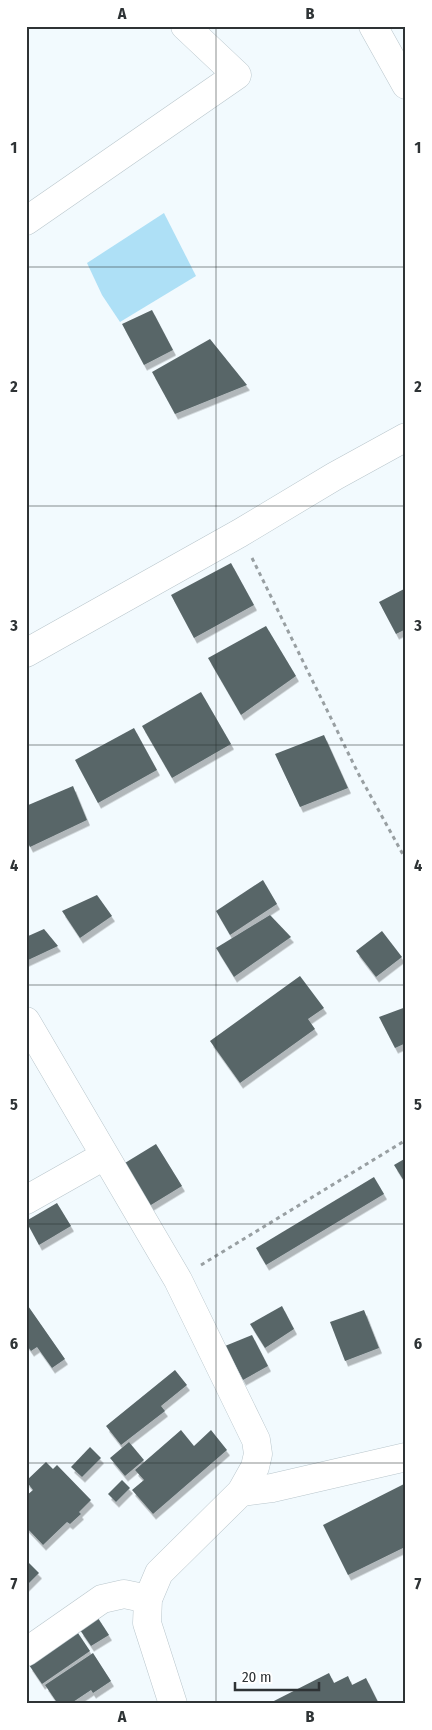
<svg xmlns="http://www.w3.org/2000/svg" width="432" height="1730" viewBox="0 0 432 1730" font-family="'Fira Sans Condensed',sans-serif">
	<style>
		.green { fill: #aee0f6 }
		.building { fill: #596668; filter: url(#shadow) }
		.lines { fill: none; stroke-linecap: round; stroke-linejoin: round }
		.minor-casing { stroke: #b9c6cc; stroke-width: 29 }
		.tertiary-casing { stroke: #b9c6cc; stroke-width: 29 }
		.path { stroke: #989fa2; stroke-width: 3; stroke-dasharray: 4 4; stroke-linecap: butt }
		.minor { stroke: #fff; stroke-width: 28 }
		.tertiary { stroke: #fff; stroke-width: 28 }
		.grid { fill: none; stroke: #2e3335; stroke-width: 1; stroke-opacity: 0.55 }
		.neatline { fill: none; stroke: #2e3335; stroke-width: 2 }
		.grid-label { font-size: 16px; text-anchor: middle; font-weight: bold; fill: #2e3335 }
	</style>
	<defs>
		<filter id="shadow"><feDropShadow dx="3" dy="5.5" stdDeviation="0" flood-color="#0004"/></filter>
	</defs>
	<rect width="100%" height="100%" fill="#f2fafe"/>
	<!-- green -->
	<path class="green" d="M164,213L196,276L120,322L102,295L87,263Z"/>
	<!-- building -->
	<g class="building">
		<path d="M152,310L173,350L144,365L122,324Z"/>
		<path d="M210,339L247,385L175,414L152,372Z"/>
		<path d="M231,563L254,605L194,638L171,595Z"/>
		<path d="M406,588V629L396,634L379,602Z"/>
		<path d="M266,626L296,676L241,715L208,658Z"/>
		<path d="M201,692L231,744L172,778L142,726Z"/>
		<path d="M134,728L157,770L98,803L75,760Z"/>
		<path d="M324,735L348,788L300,807L275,754Z"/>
		<path d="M73,786L87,820L30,847L26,839V806Z"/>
		<path d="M263,880L277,904L230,935L216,911Z"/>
		<path d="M97,895L112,916L80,938L62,911Z"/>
		<path d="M270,915L291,937L234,977L216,948Z"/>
		<path d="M44,929L58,946L26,961V937Z"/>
		<path d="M382,931L402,957L376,977L356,951Z"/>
		<path d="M300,976L324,1008L308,1019L315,1029L240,1083L210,1041Z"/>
		<path d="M406,1007V1043L395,1048L379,1017Z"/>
		<path d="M156,1144L182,1186L146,1208L120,1166Z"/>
		<path d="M406,1158V1180L404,1181L394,1165Z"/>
		<path d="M374,1177L384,1194L266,1265L256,1248Z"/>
		<path d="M57,1203L71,1226L39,1245L26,1221Z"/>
		<path d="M26,1303L65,1359L52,1368L37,1347L31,1351L26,1344Z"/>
		<path d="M282,1306L294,1329L265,1348L250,1324Z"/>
		<path d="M364,1310L379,1348L345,1361L330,1322Z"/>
		<path d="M252,1335L268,1366L243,1380L225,1346Z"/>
		<path d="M175,1370L187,1385L161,1406L165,1411L121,1445L106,1426Z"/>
		<path d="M181,1430L194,1446L211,1430L227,1450L153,1514L132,1490L144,1480L135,1470Z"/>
		<path d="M129,1442L144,1460L125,1476L110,1458Z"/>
		<path d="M90,1447L101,1458L82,1477L71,1467Z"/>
		<path d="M46,1462L53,1469L57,1465L91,1500L79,1512L81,1514L70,1524L67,1522L43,1545L26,1527V1496L33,1490L26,1481Z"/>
		<path d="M122,1480L130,1488L116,1502L108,1494Z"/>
		<path d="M406,1483V1553L403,1548L348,1575L323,1525Z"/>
		<path d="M26,1560L39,1573L26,1586Z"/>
		<path d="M98,1618L109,1635L91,1646L80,1630Z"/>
		<path d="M78,1633L90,1651L42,1684L29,1665Z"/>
		<path d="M93,1653L111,1681L93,1693L91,1690L70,1704H58L45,1685Z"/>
		<path d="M329,1673L334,1683L348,1676L352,1685L366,1678L379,1704H268Z"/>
	</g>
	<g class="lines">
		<!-- minor casing -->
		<g class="minor-casing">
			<g id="minor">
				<path d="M373,26L406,85"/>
				<path d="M26,221L237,75L185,26"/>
				<path d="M26,1200L104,1156"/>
				<path d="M241,1492L272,1488L406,1457"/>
				<path d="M26,1652L102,1599L124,1594L148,1599"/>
			</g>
		</g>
		<!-- tertiary casing -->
		<g class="tertiary-casing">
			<g id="tertiary">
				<path d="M26,653L240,533L335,476L406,437"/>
				<path d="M26,1021L178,1280L256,1440L258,1454L255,1467L241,1492L159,1573L148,1599L147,1623L173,1704"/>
			</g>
		</g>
		<!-- path -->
		<g class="path">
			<path d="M252,558L358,773L406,860"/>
			<path d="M201,1265L406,1140"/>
		</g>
		<!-- minor -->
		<use href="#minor" class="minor"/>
		<!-- tertiary -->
		<use href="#tertiary" class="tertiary"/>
	</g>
	<!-- grid -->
	<path class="grid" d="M216,26V1704M26,267H406M26,506H406M26,745H406M26,985H406M26,1224H406M26,1463H406"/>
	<!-- border -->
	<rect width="432" height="1730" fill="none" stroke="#ffffff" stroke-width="55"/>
	<!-- scale -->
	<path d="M235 1682v8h84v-8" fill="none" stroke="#2e3335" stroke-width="2.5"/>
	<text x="242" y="1682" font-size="15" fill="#2e3335" stroke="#ffffff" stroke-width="4" paint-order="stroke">20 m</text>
	<rect x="28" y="28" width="376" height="1674" class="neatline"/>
	<g class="grid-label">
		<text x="122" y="19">A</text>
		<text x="310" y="19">B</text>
		<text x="14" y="153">1</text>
		<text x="418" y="153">1</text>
		<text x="14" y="392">2</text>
		<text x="418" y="392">2</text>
		<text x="14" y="631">3</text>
		<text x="418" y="631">3</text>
		<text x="14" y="871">4</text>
		<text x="418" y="871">4</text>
		<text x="14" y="1110">5</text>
		<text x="418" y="1110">5</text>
		<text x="14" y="1349">6</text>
		<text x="418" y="1349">6</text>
		<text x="14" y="1589">7</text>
		<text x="418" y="1589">7</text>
		<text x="122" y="1722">A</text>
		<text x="310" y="1722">B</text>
	</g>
</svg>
